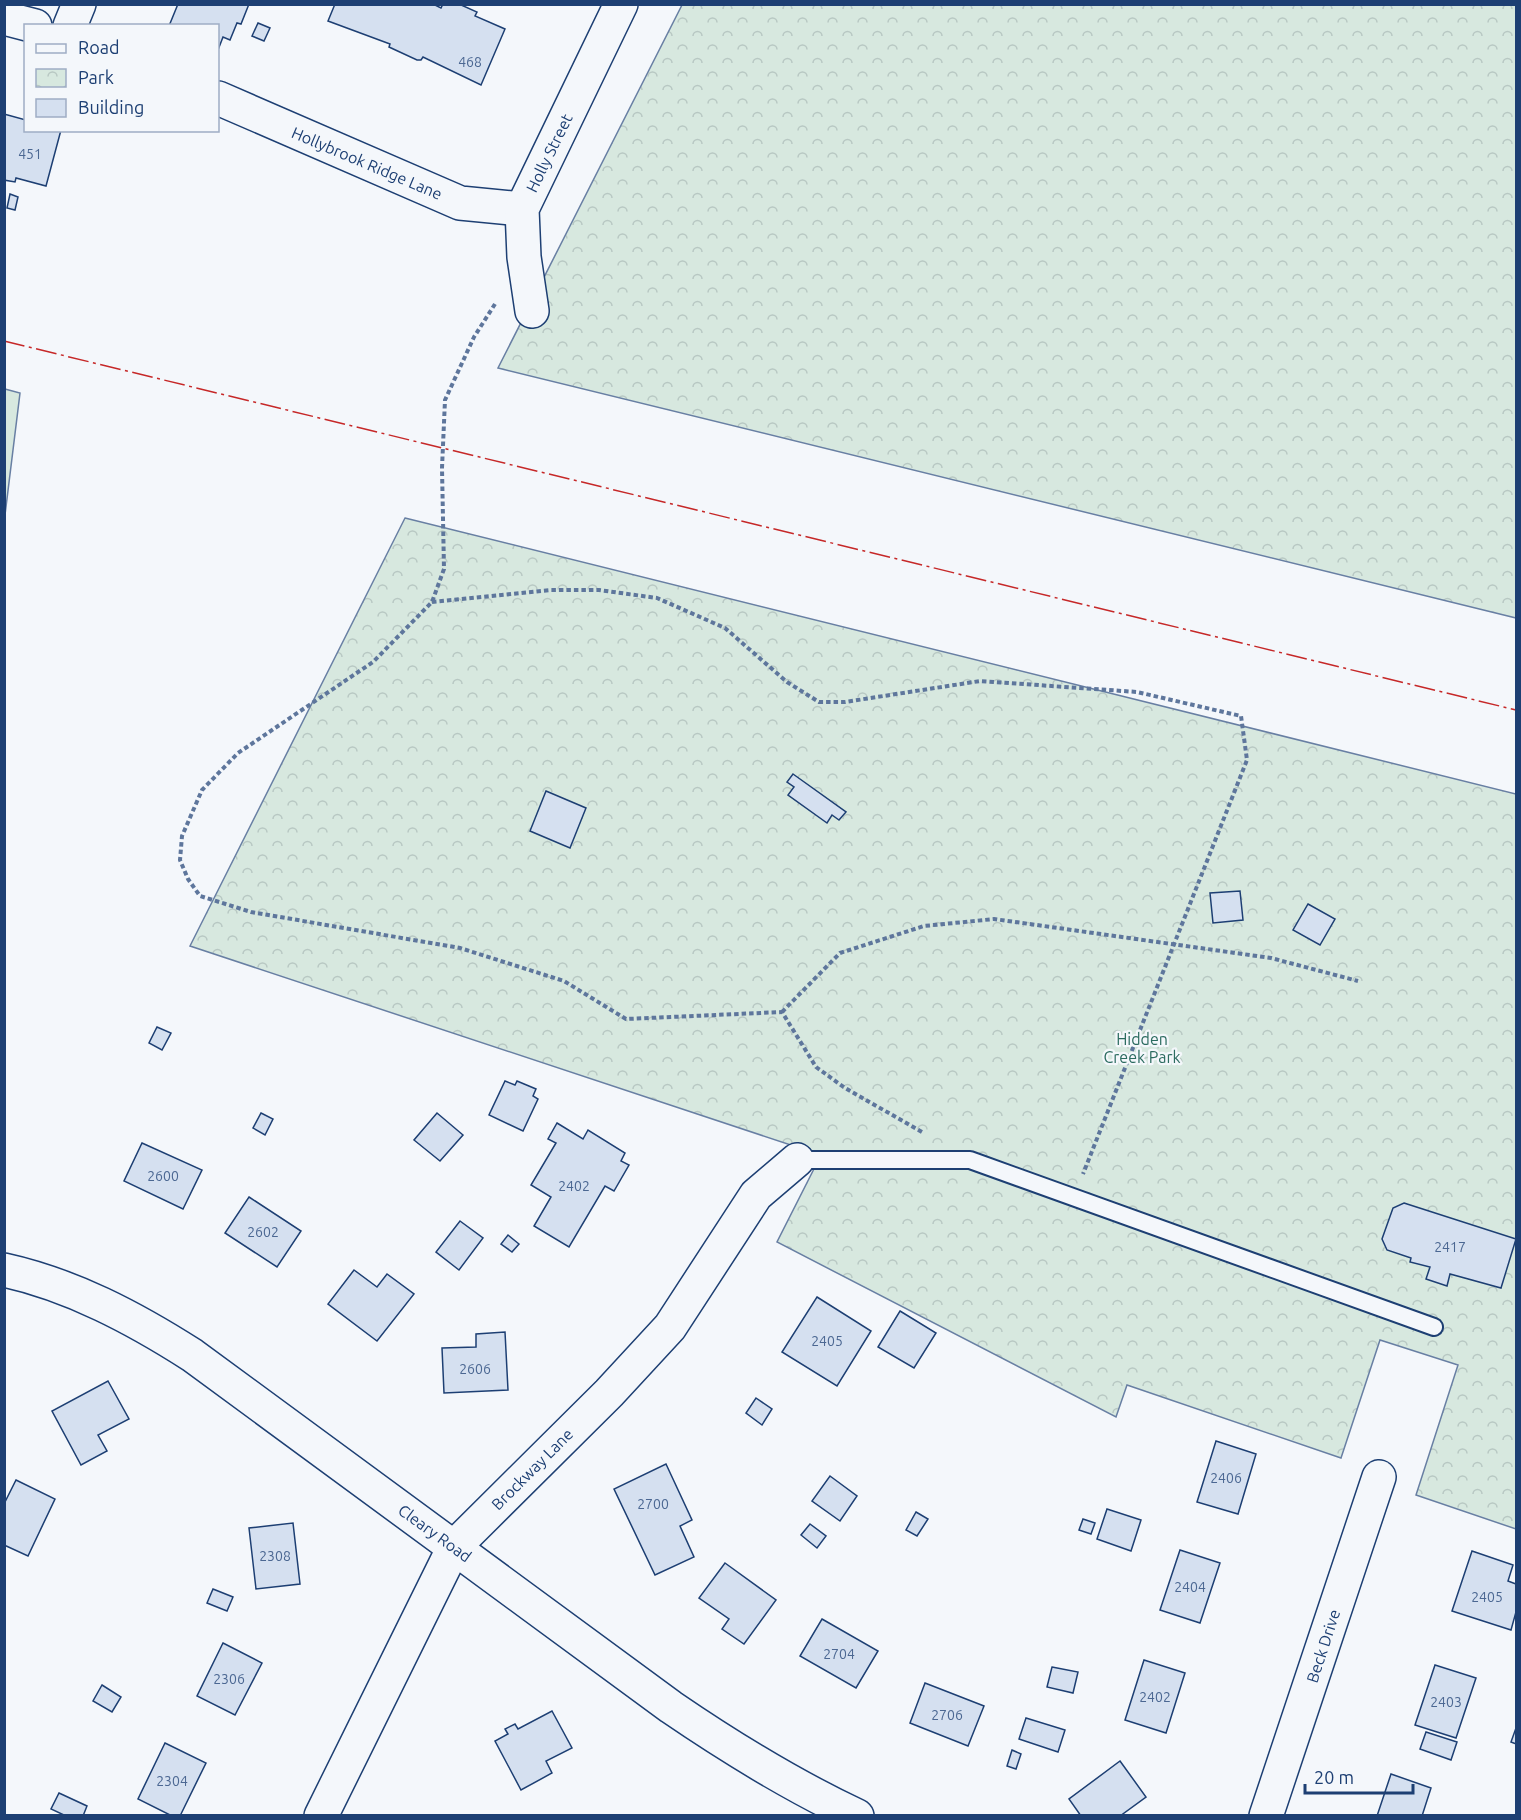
<svg xmlns="http://www.w3.org/2000/svg" width="1521" height="1820" viewBox="0 0 1521 1820" font-family="Ubuntu,sans-serif">
	<style>
		.green { fill: #d7e8df; stroke: #687fa3; stroke-width: 1.5 }
		.park { fill: url(#park-crowns); stroke: #687fa3; stroke-width: 1.5 }
		.building { fill: #d5e0f0; stroke: #1d3f73; stroke-width: 1.5 }
		.lines { fill: none; stroke-linecap: round; stroke-linejoin: round }
		.service-casing { stroke: #1d3f73; stroke-width: 20 }
		.minor-casing { stroke: #1d3f73; stroke-width: 36 }
		.path { stroke: #5e769c; stroke-width: 4; stroke-dasharray: 4.5 3; stroke-linecap: butt }
		.service { stroke: #f4f7fb; stroke-width: 16 }
		.minor { stroke: #f4f7fb; stroke-width: 33 }
		.power { stroke: #c62828; stroke-width: 1.5; stroke-dasharray: 21 4.5 3 4.5; stroke-linecap: butt }
		.labels { text-anchor: middle; stroke-width: 4.5; stroke-linejoin: round; paint-order: stroke }
		.number-label { font-size: 14px; fill: #4b6792 }
		.street-label { font-size: 16px; fill: #1d3f73; stroke: #f4f7fb }
		.park-label { font-size: 16px; fill: #2c6c60; stroke: #f4f7fb }
	</style>
	<defs>
		<pattern id="park-crowns" width="20" height="18" patternUnits="userSpaceOnUse" patternTransform="scale(1.5)"><rect width="20" height="18" fill="#d7e8df"/><path d="M2 6a3 3 0 1 1 6 0M12 15a3 3 0 1 1 6 0" fill="none" stroke="#b8c8c3"/></pattern>
	</defs>
	<rect width="100%" height="100%" fill="#f4f7fb"/>
	<!-- green -->
	<path class="green" d="M5,389L20,393L5,515L4,389Z"/>
	<!-- park -->
	<g class="park">
		<path d="M682,5H1516V618L498,368Z"/>
		<path d="M405,518L1516,794V1529L1416,1495L1458,1365L1380,1340L1341,1458L1127,1385L1116,1417L777,1242L821,1155L190,946Z"/>
	</g>
	<!-- building -->
	<g class="building">
		<path d="M178,4H249L241,24L237,23L230,40L223,37L218,50V26H169Z"/>
		<path d="M335,4H433L441,8L443,4H459L477,12L475,16L505,29L481,85L423,57L421,60H417L389,47L390,44L328,21Z"/>
		<path d="M258,23L270,28L264,41L252,36Z"/>
		<path d="M4,114L26,120V130H61L46,186L16,178L15,182L4,180Z"/>
		<path d="M10,194L18,197L15,210L7,208Z"/>
		<path d="M793,774L846,812L839,820L832,815L827,823L788,795L794,787L787,782Z"/>
		<path d="M546,791L586,808L570,848L530,831Z"/>
		<path d="M1240,891L1243,920L1213,923L1210,893Z"/>
		<path d="M1308,904L1335,919L1320,945L1293,930Z"/>
		<path d="M157,1027L171,1033L162,1050L149,1043Z"/>
		<path d="M505,1081L515,1085L517,1081L536,1089L533,1096L538,1099L523,1131L489,1115Z"/>
		<path d="M261,1113L273,1119L265,1135L253,1128Z"/>
		<path d="M437,1113L463,1135L440,1161L414,1140Z"/>
		<path d="M557,1123L583,1139L588,1130L625,1153L621,1161L629,1165L614,1191L605,1186L569,1247L534,1226L551,1197L531,1185L556,1143L548,1139Z"/>
		<path d="M142,1143L202,1170L183,1209L124,1181Z"/>
		<path d="M249,1197L301,1231L277,1267L225,1233Z"/>
		<path d="M1404,1203L1516,1239L1501,1288L1450,1274L1447,1286L1426,1279L1430,1267L1410,1262L1411,1258L1387,1250L1382,1239L1393,1208Z"/>
		<path d="M460,1221L483,1238L459,1270L436,1252Z"/>
		<path d="M508,1235L519,1244L512,1252L501,1244Z"/>
		<path d="M354,1270L377,1287L387,1274L414,1294L377,1341L328,1304Z"/>
		<path d="M817,1297L871,1331L837,1386L782,1352Z"/>
		<path d="M900,1311L936,1333L914,1368L878,1347Z"/>
		<path d="M505,1332L508,1390L444,1393L442,1348L476,1347V1334Z"/>
		<path d="M108,1381L129,1419L98,1435L107,1451L81,1465L52,1411Z"/>
		<path d="M756,1398L772,1409L762,1425L746,1413Z"/>
		<path d="M1216,1441L1256,1454L1238,1514L1197,1502Z"/>
		<path d="M666,1464L692,1520L680,1526L694,1557L655,1575L614,1489Z"/>
		<path d="M830,1476L857,1496L840,1521L812,1501Z"/>
		<path d="M16,1480L55,1499L28,1556L4,1545V1504Z"/>
		<path d="M1107,1509L1141,1520L1131,1551L1097,1539Z"/>
		<path d="M916,1512L928,1519L917,1536L906,1530Z"/>
		<path d="M1083,1519L1095,1523L1091,1534L1079,1530Z"/>
		<path d="M293,1523L300,1584L256,1589L249,1528Z"/>
		<path d="M810,1524L826,1536L817,1548L801,1535Z"/>
		<path d="M1180,1550L1220,1563L1200,1623L1160,1610Z"/>
		<path d="M1472,1551L1513,1565L1508,1581L1516,1584V1612L1511,1630L1452,1611Z"/>
		<path d="M725,1563L776,1600L744,1644L722,1629L729,1619L699,1598Z"/>
		<path d="M213,1589L233,1597L227,1611L207,1603Z"/>
		<path d="M822,1619L878,1651L856,1688L800,1656Z"/>
		<path d="M223,1643L262,1663L235,1715L197,1696Z"/>
		<path d="M1144,1660L1185,1673L1166,1733L1125,1720Z"/>
		<path d="M1435,1665L1476,1678L1456,1738L1415,1725Z"/>
		<path d="M1052,1667L1078,1672L1073,1693L1047,1687Z"/>
		<path d="M925,1683L984,1706L968,1746L910,1723Z"/>
		<path d="M102,1685L121,1697L112,1712L93,1701Z"/>
		<path d="M552,1711L572,1748L546,1761L552,1773L521,1790L495,1741L508,1734L505,1729L515,1724L518,1729Z"/>
		<path d="M1026,1718L1065,1730L1058,1752L1019,1739Z"/>
		<path d="M1516,1728V1744L1511,1742Z"/>
		<path d="M1426,1732L1457,1742L1451,1760L1420,1749Z"/>
		<path d="M165,1743L206,1763L180,1816H172L138,1799Z"/>
		<path d="M1012,1750L1021,1754L1016,1769L1007,1766Z"/>
		<path d="M1120,1761L1146,1797L1120,1816H1081L1069,1799Z"/>
		<path d="M1391,1774L1431,1788L1422,1816H1377Z"/>
		<path d="M59,1793L87,1806L83,1816H66L51,1809Z"/>
	</g>
	<g class="lines">
		<!-- service casing -->
		<g class="service-casing">
			<path id="service" d="M797,1160H970L1434,1327"/>
		</g>
		<!-- minor casing -->
		<g class="minor-casing">
			<g id="minor">
				<path d="M4,18L35,26"/>
				<path d="M70,26L79,4"/>
				<path d="M218,98L460,203L522,209"/>
				<path d="M532,311L524,257L522,209L621,4"/>
				<path d="M4,1270C72,1285 134,1318 192,1355L671,1707C731,1748 791,1785 857,1816"/>
				<path d="M321,1816L454,1547L609,1393L670,1327L756,1195L797,1160"/>
				<path d="M1266,1816L1379,1477"/>
			</g>
		</g>
		<!-- path -->
		<g class="path">
			<path d="M495,304L474,337L445,400L442,468L444,569L432,602L373,662L238,753L202,790L182,836L180,860L188,879L200,896L251,912L460,948L564,981L626,1019L782,1012L816,1067L845,1088L922,1132"/>
			<path d="M432,602L551,590H599L657,598L725,628L787,682L819,702H845L980,681L1137,692L1241,716L1247,760L1083,1174"/>
			<path d="M782,1012L840,953L924,926L994,919L1271,958L1358,981"/>
		</g>
		<!-- service -->
		<use href="#service" class="service"/>
		<!-- minor -->
		<use href="#minor" class="minor"/>
		<!-- power -->
		<path class="power" d="M4,341L1516,710"/>
	</g>
	<g class="labels">
		<!-- number labels -->
		<g class="number-label">
			<text x="470" y="67">468</text>
			<text x="30" y="159">451</text>
			<text x="163" y="1181">2600</text>
			<text x="574" y="1191">2402</text>
			<text x="263" y="1237">2602</text>
			<text x="1450" y="1252">2417</text>
			<text x="827" y="1346">2405</text>
			<text x="475" y="1374">2606</text>
			<text x="1226" y="1483">2406</text>
			<text x="653" y="1509">2700</text>
			<text x="275" y="1561">2308</text>
			<text x="1190" y="1592">2404</text>
			<text x="1487" y="1602">2405</text>
			<text x="839" y="1659">2704</text>
			<text x="229" y="1684">2306</text>
			<text x="1155" y="1702">2402</text>
			<text x="1446" y="1707">2403</text>
			<text x="947" y="1720">2706</text>
			<text x="172" y="1786">2304</text>
		</g>
		<!-- street labels -->
		<g class="street-label">
			<text transform="translate(549 153) rotate(-64)" y="6">Holly Street</text>
			<text transform="translate(367 163) rotate(23)" y="6">Hollybrook Ridge Lane</text>
			<text transform="translate(532 1469) rotate(-45)" y="6">Brockway Lane</text>
			<text transform="translate(435 1533) rotate(36)" y="6">Cleary Road</text>
			<text transform="translate(1323 1646) rotate(-72)" y="6">Beck Drive</text>
		</g>
		<!-- park labels -->
		<g class="park-label">
			<text x="1142" y="1045">Hidden<tspan x="1142" dy="18">Creek Park</tspan></text>
		</g>
	</g>
	<!-- border -->
	<rect width="1521" height="1820" fill="none" stroke="#1d3f73" stroke-width="12"/>
	<!-- legend -->
	<rect x="24" y="24" width="195" height="108" fill="#f4f7fb" stroke="#9eadc5" stroke-width="1.5"/>
	<rect x="36" y="44" width="30" height="9" fill="#f4f7fb" stroke="#9eadc5" stroke-width="1.5"/>
	<text x="78" y="54" font-size="18" fill="#1d3f73">Road</text>
	<rect x="36" y="69" width="30" height="18" fill="url(#park-crowns)" stroke="#9eadc5" stroke-width="1.5"/>
	<text x="78" y="84" font-size="18" fill="#1d3f73">Park</text>
	<rect x="36" y="99" width="30" height="18" fill="#d5e0f0" stroke="#9eadc5" stroke-width="1.5"/>
	<text x="78" y="114" font-size="18" fill="#1d3f73">Building</text>
	<!-- scale -->
	<path d="M1305 1784v9h108v-9" fill="none" stroke="#1d3f73" stroke-width="3"/>
	<text x="1314" y="1784" font-size="18" fill="#1d3f73" stroke="#f4f7fb" stroke-width="4.5" paint-order="stroke">20 m</text>
</svg>
